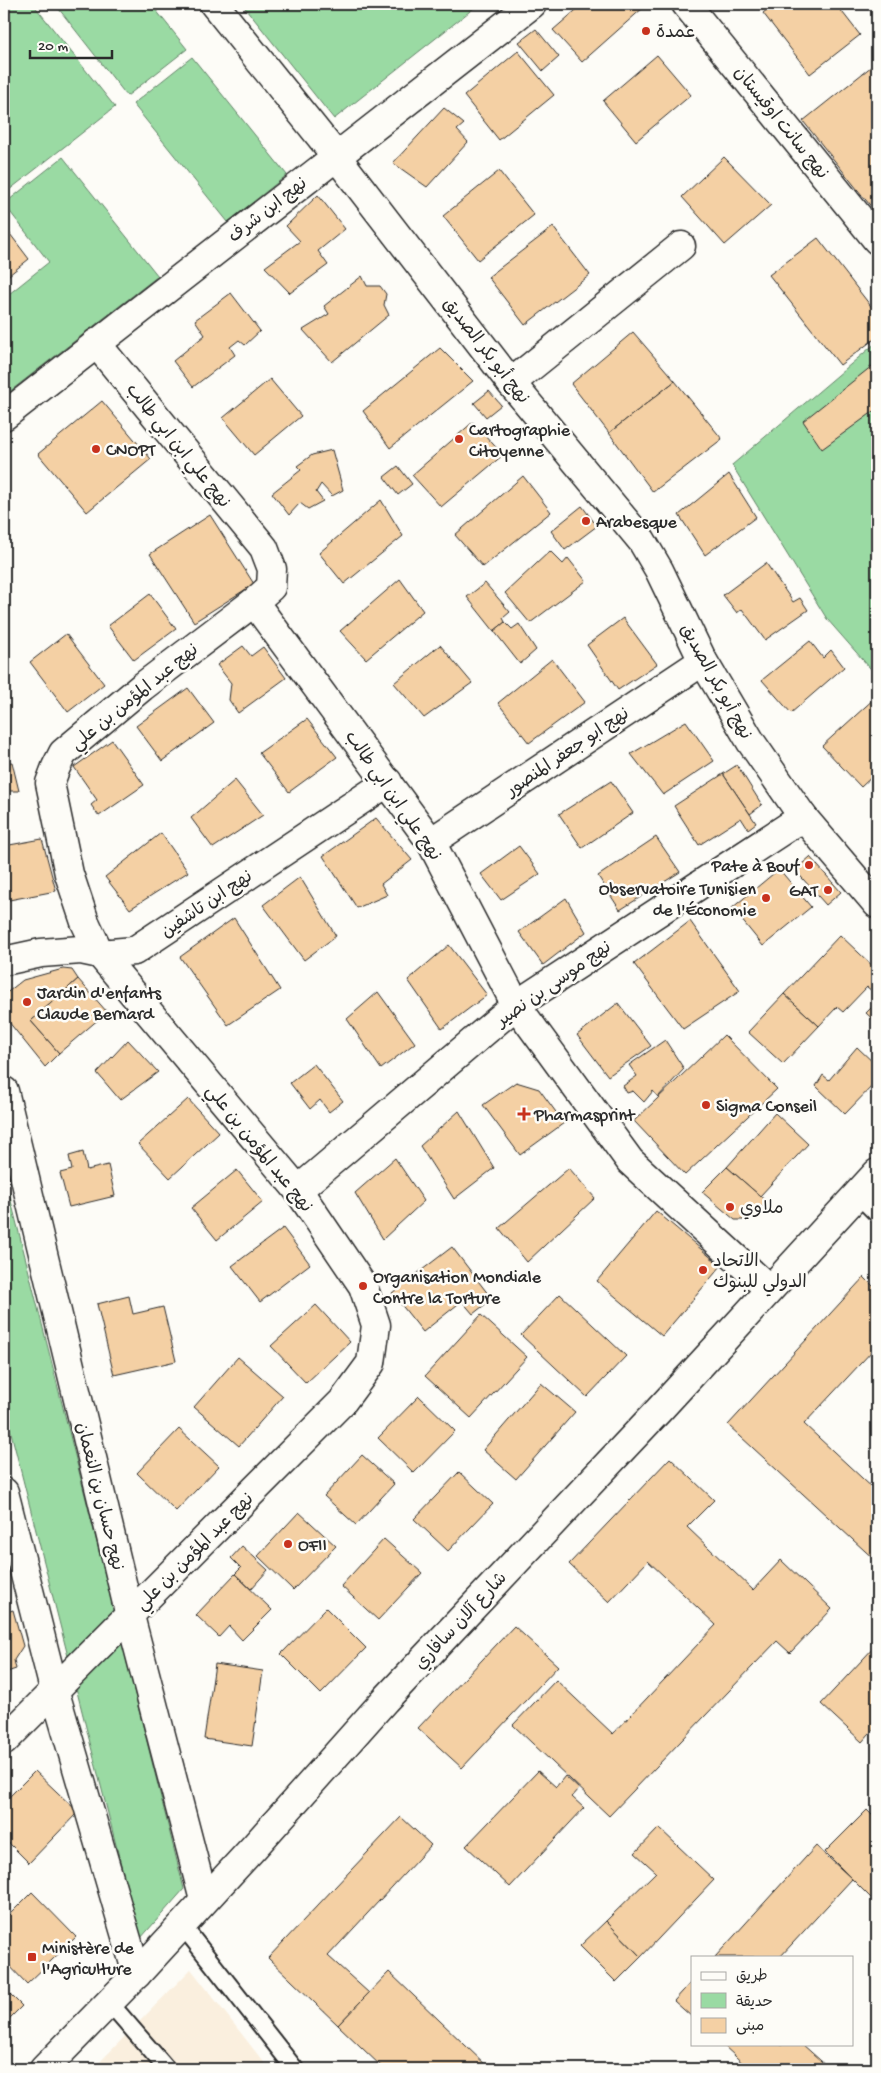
<svg xmlns="http://www.w3.org/2000/svg" width="881" height="2073" viewBox="0 0 881 2073" font-family="'Gochi Hand','Playpen Sans Arabic',sans-serif">
	<style>
		.built { fill: #faefde }
		.green { fill: #9adaa3; stroke: #628267 }
		.building { fill: #f4d0a4; stroke: #2b2b2b }
		.lines { fill: none; stroke-linecap: round; stroke-linejoin: round }
		.lane-casing { stroke: #2b2b2b; stroke-width: 20 }
		.street-casing { stroke: #2b2b2b; stroke-width: 31 }
		.secondary-casing { stroke: #2b2b2b; stroke-width: 31 }
		.lane { stroke: #fdfcf7; stroke-width: 16 }
		.street { stroke: #fdfcf7; stroke-width: 28 }
		.secondary { stroke: #fdfcf7; stroke-width: 28 }
		.poi-dot { fill: #c8321e; stroke: #fdfcf7; stroke-width: 2 }
		.labels { text-anchor: middle; stroke-width: 5; stroke-linejoin: round; paint-order: stroke }
		.poi-label { font-size: 18px; fill: #2b2b2b; stroke: #fdfcf7; text-anchor: start }
		.street-label { font-size: 18px; fill: #2b2b2b; stroke: #fdfcf7 }
	</style>
	<rect width="100%" height="100%" fill="#fdfcf7"/>
	<filter id="ink" filterUnits="userSpaceOnUse"><feTurbulence type="fractalNoise" baseFrequency=".02" numOctaves="2"/><feDisplacementMap in="SourceGraphic" scale="10" xChannelSelector="R" yChannelSelector="G"/><feConvolveMatrix kernelMatrix="1 2 1 2 8 2 1 2 1" color-interpolation-filters="sRGB"/></filter>
	<g filter="url(#ink)">
		<!-- built -->
		<path class="built" d="M191,1969L269,2069H93Z"/>
		<!-- green -->
		<g class="green">
			<path d="M4,4H33L115,107L4,194Z"/>
			<path d="M55,4H151L187,49L127,96Z"/>
			<path d="M242,4H479L334,119Z"/>
			<path d="M192,57L287,175L228,222L133,104Z"/>
			<path d="M63,157L158,276L4,396V298L49,262L4,204Z"/>
			<path d="M877,342V676L827,619L732,465Z"/>
			<path d="M4,1173L184,1889L140,1939L4,1405Z"/>
		</g>
		<!-- building -->
		<g class="building">
			<path d="M583,4H642L644,7L582,62L553,30Z"/>
			<path d="M774,4H836L860,35L810,74L763,13Z"/>
			<path d="M536,29L559,57L543,71L519,42Z"/>
			<path d="M518,51L554,95L499,140L464,96Z"/>
			<path d="M657,55L691,95L636,141L603,101Z"/>
			<path d="M877,62V214L803,121Z"/>
			<path d="M444,108L464,124L457,130L468,142L427,187L393,163Z"/>
			<path d="M724,157L771,205L725,245L682,197Z"/>
			<path d="M499,171L534,215L478,260L443,216Z"/>
			<path d="M318,195L345,229L318,251L328,265L290,293L265,267L300,241L286,226Z"/>
			<path d="M553,227L590,275L525,325L488,277Z"/>
			<path d="M7,230L29,259L4,279V231Z"/>
			<path d="M818,238L877,314V337L840,365L769,275Z"/>
			<path d="M362,276L367,286H380L386,294L384,305L389,315L332,362L303,330L329,314L324,306Z"/>
			<path d="M231,293L260,331L245,345L239,340L230,347L235,355L193,387L173,361L205,335L195,320Z"/>
			<path d="M633,332L675,381L609,433L571,384Z"/>
			<path d="M440,348L473,381L390,448L363,411Z"/>
			<path d="M877,362V409L822,449L803,421Z"/>
			<path d="M270,379L301,416L254,455L223,418Z"/>
			<path d="M675,381L722,439L653,492L609,433Z"/>
			<path d="M489,391L501,405L486,417L474,403Z"/>
			<path d="M102,401L151,459L87,512L38,454Z"/>
			<path d="M473,422L503,455L441,507L412,475Z"/>
			<path d="M332,450L343,490L332,496L321,484L316,492L323,501L308,509L300,503L289,515L272,493L301,470L297,466L312,455Z"/>
			<path d="M398,466L412,484L398,495L384,477Z"/>
			<path d="M729,474L756,517L705,555L679,515Z"/>
			<path d="M523,476L551,512L483,567L455,535Z"/>
			<path d="M381,500L403,536L344,584L319,553Z"/>
			<path d="M582,506L597,526L565,550L551,531Z"/>
			<path d="M210,515L254,584L194,622L150,554Z"/>
			<path d="M550,551L563,564L568,558L586,581L530,623L505,593Z"/>
			<path d="M766,563L793,602L800,598L808,610L765,640L742,609L737,613L723,595Z"/>
			<path d="M400,579L423,611L366,659L340,631Z"/>
			<path d="M485,583L510,612L503,618L505,622L494,631L467,597Z"/>
			<path d="M150,594L176,629L134,660L108,626Z"/>
			<path d="M623,618L657,664L618,690L587,645Z"/>
			<path d="M505,622L512,629L519,624L536,650L520,664L494,631Z"/>
			<path d="M66,634L104,684L68,712L30,662Z"/>
			<path d="M810,641L823,658L831,650L844,667L791,713L762,680Z"/>
			<path d="M440,645L472,683L424,718L394,683Z"/>
			<path d="M243,646L251,656L263,647L286,678L238,713L229,700L231,683L217,665Z"/>
			<path d="M552,659L585,702L529,743L498,703Z"/>
			<path d="M188,688L214,723L162,761L136,726Z"/>
			<path d="M876,697L877,698V772L861,787L822,746Z"/>
			<path d="M307,719L337,757L289,792L259,753Z"/>
			<path d="M686,721L714,761L663,795L631,754Z"/>
			<path d="M112,740L144,785L99,816L91,805L97,800L74,767Z"/>
			<path d="M12,762L19,791H4V763Z"/>
			<path d="M737,765L762,805L750,814L723,774Z"/>
			<path d="M723,774L756,823L748,829L741,818L699,845L674,806Z"/>
			<path d="M235,780L263,815L213,848L191,818Z"/>
			<path d="M611,781L633,813L582,848L559,814Z"/>
			<path d="M376,818L412,860L381,884L387,895L357,908L323,856Z"/>
			<path d="M161,833L188,872L130,909L105,877Z"/>
			<path d="M656,837L680,872L620,910L598,876Z"/>
			<path d="M42,839L56,891L4,901V846Z"/>
			<path d="M519,846L540,874L501,900L481,874Z"/>
			<path d="M810,857L841,892L826,905L795,870Z"/>
			<path d="M779,869L811,907L763,946L732,908Z"/>
			<path d="M300,877L336,936L304,960L263,905Z"/>
			<path d="M566,898L586,932L543,965L519,932Z"/>
			<path d="M234,918L280,990L228,1025L180,957Z"/>
			<path d="M690,921L740,991L683,1029L634,964Z"/>
			<path d="M840,935L877,970V985L872,991L867,987L843,1012L837,1007L819,1026L784,994Z"/>
			<path d="M449,945L487,995L442,1029L408,980Z"/>
			<path d="M63,969L72,970L78,979L31,1021L59,1053L45,1067L4,1016V995L23,980Z"/>
			<path d="M78,979L107,1012L59,1053L31,1021Z"/>
			<path d="M378,992L415,1043L381,1069L347,1019Z"/>
			<path d="M784,994L819,1026L783,1064L748,1032Z"/>
			<path d="M877,1002V1023L866,1013Z"/>
			<path d="M618,1003L651,1046L608,1076L577,1035Z"/>
			<path d="M724,1035L777,1089L685,1175L634,1121Z"/>
			<path d="M128,1040L158,1072L120,1100L97,1073Z"/>
			<path d="M665,1040L684,1069L658,1097L653,1091L644,1102L633,1091L627,1093L623,1086L637,1076L629,1065Z"/>
			<path d="M857,1047L877,1066V1081L845,1114L816,1086L823,1075L829,1080Z"/>
			<path d="M314,1064L343,1101L329,1112L320,1100L310,1109L290,1083Z"/>
			<path d="M516,1082L539,1089L564,1123L520,1155L483,1105Z"/>
			<path d="M188,1099L219,1133L170,1178L138,1144Z"/>
			<path d="M459,1111L494,1168L454,1199L420,1146Z"/>
			<path d="M775,1113L808,1144L760,1196L727,1167Z"/>
			<path d="M83,1152L87,1170L108,1165L115,1196L69,1207L60,1173L72,1170L69,1156Z"/>
			<path d="M395,1158L424,1201L383,1239L355,1193Z"/>
			<path d="M727,1167L767,1202L748,1220H735L702,1192Z"/>
			<path d="M569,1168L595,1198L527,1262L499,1228Z"/>
			<path d="M237,1170L263,1202L217,1240L191,1208Z"/>
			<path d="M656,1211L721,1266L662,1336L597,1281Z"/>
			<path d="M283,1228L310,1264L260,1302L232,1266Z"/>
			<path d="M452,1247L492,1299L473,1314L462,1301L423,1332L392,1293Z"/>
			<path d="M864,1277L877,1290V1352L874,1349L804,1424L877,1492V1562L728,1425Z"/>
			<path d="M560,1294L626,1356L587,1397L521,1335Z"/>
			<path d="M129,1296L133,1314L163,1307L176,1361L114,1375L97,1304Z"/>
			<path d="M316,1305L350,1342L306,1383L271,1346Z"/>
			<path d="M481,1315L527,1357L471,1418L425,1376Z"/>
			<path d="M238,1357L283,1396L239,1446L194,1407Z"/>
			<path d="M541,1383L575,1412L516,1479L483,1450Z"/>
			<path d="M419,1396L455,1431L414,1473L378,1438Z"/>
			<path d="M179,1429L219,1466L176,1511L137,1473Z"/>
			<path d="M362,1455L394,1484L356,1525L324,1496Z"/>
			<path d="M670,1458L714,1500L687,1527L753,1590L781,1560L832,1609L790,1653L777,1641L609,1816L513,1725L556,1680L613,1734L716,1625L648,1561L609,1602L569,1564Z"/>
			<path d="M459,1472L493,1504L448,1551L414,1519Z"/>
			<path d="M299,1512L336,1546L293,1590L258,1556Z"/>
			<path d="M384,1539L422,1573L378,1620L341,1586Z"/>
			<path d="M242,1546L268,1570L251,1589L235,1574L241,1568L231,1558Z"/>
			<path d="M235,1574L272,1610L242,1640L229,1626L219,1637L196,1615Z"/>
			<path d="M326,1608L366,1648L321,1694L281,1654Z"/>
			<path d="M13,1610L23,1646L14,1660L16,1669L4,1673V1613Z"/>
			<path d="M514,1626L558,1666L462,1768L418,1728Z"/>
			<path d="M877,1644V1725L862,1742L821,1704Z"/>
			<path d="M215,1664L263,1671L252,1746L204,1739Z"/>
			<path d="M35,1771L78,1812L29,1863L4,1838V1802Z"/>
			<path d="M538,1771L556,1787L565,1776L579,1789L572,1797L584,1808L510,1887L466,1846Z"/>
			<path d="M867,1810L877,1820V1904L825,1852Z"/>
			<path d="M401,1817L431,1845L328,1956L369,1993L338,2025L268,1958Z"/>
			<path d="M659,1828L714,1880L641,1957L606,1921L656,1872L635,1853Z"/>
			<path d="M816,1846L852,1879L780,1957H715Z"/>
			<path d="M4,1879L11,1886L4,1893Z"/>
			<path d="M32,1892L76,1937L27,1984L4,1960V1920Z"/>
			<path d="M606,1921L641,1957L616,1982L580,1946Z"/>
			<path d="M389,1972L490,2069H384L338,2025Z"/>
			<path d="M692,1981V2017L674,2001Z"/>
			<path d="M4,1988L22,2006L4,2024Z"/>
			<path d="M722,2044H802L830,2069H749Z"/>
		</g>
		<g class="lines">
			<!-- lane casing -->
			<g class="lane-casing">
				<g id="lane">
					<path d="M857,1194L877,1214"/>
					<path d="M182,1925L295,2069"/>
					<path d="M109,2002L167,2069"/>
				</g>
			</g>
			<!-- street casing -->
			<g class="street-casing">
				<g id="street">
					<path d="M214,4L336,156L511,383L642,541L659,570L703,661L751,742L803,817L877,904"/>
					<path d="M686,4L877,240"/>
					<path d="M96,343L264,548L272,569L271,587L254,602L431,842L516,1005L630,1161L769,1289"/>
					<path d="M511,383L681,246"/>
					<path d="M4,416L532,4"/>
					<path d="M431,842L703,661"/>
					<path d="M4,961L41,953L81,950L100,954L134,951L388,782"/>
					<path d="M4,1091L130,1616L204,1900"/>
					<path d="M298,1190L516,1005L803,817"/>
					<path d="M4,1492L54,1689L137,1974"/>
					<path d="M4,1741L343,1401L371,1363L376,1325L363,1286L298,1190L100,954L85,922L69,874L50,783L56,767L63,753L142,687L254,602"/>
				</g>
			</g>
			<!-- secondary casing -->
			<g class="secondary-casing">
				<path id="secondary" d="M44,2069L137,1974L255,1846L385,1700L659,1410L877,1173"/>
			</g>
			<!-- lane -->
			<use href="#lane" class="lane"/>
			<!-- street -->
			<use href="#street" class="street"/>
			<!-- secondary -->
			<use href="#secondary" class="secondary"/>
		</g>
	</g>
	<!-- markers -->
	<g class="poi-dot">
		<circle cx="646" cy="31" r="5"/>
		<circle cx="459" cy="439" r="5"/>
		<circle cx="96" cy="449" r="5"/>
		<circle cx="586" cy="521" r="5"/>
		<circle cx="809" cy="865" r="5"/>
		<circle cx="828" cy="890" r="5"/>
		<circle cx="766" cy="898" r="5"/>
		<circle cx="27" cy="1002" r="5"/>
		<circle cx="706" cy="1105" r="5"/>
		<path d="M521.5 1106.5h5v5h5v5h-5v5h-5v-5h-5v-5h5z"/>
		<circle cx="730" cy="1207" r="5"/>
		<circle cx="703" cy="1270" r="5"/>
		<circle cx="363" cy="1286" r="5"/>
		<circle cx="288" cy="1544" r="5"/>
		<rect x="27" y="1952" width="10" height="10" rx="2.5"/>
	</g>
	<g class="labels">
		<!-- poi labels -->
		<g class="poi-label">
			<text x="656" y="37">عمدة</text>
			<text x="469" y="435">Cartographie<tspan x="469" dy="21">Citoyenne</tspan></text>
			<text x="106" y="455">CNOPT</text>
			<text x="596" y="527">Arabesque</text>
			<text x="799" y="871" text-anchor="end">Pate à Bouf</text>
			<text x="756" y="894" text-anchor="end">Observatoire Tunisien<tspan x="756" dy="21">de l'Économie</tspan></text>
			<text x="818" y="896" text-anchor="end">GAT</text>
			<text x="37" y="998">Jardin d'enfants<tspan x="37" dy="21">Claude Bernard</tspan></text>
			<text x="716" y="1111">Sigma Conseil</text>
			<text x="534" y="1120">Pharmasprint</text>
			<text x="740" y="1213">ملاوي</text>
			<text x="713" y="1266">الاتحاد<tspan x="713" dy="21">الدولي للبنوك</tspan></text>
			<text x="373" y="1282">Organisation Mondiale<tspan x="373" dy="21">Contre la Torture</tspan></text>
			<text x="298" y="1550">OFII</text>
			<text x="42" y="1953">Ministère de<tspan x="42" dy="21">l'Agriculture</tspan></text>
		</g>
		<!-- street labels -->
		<g class="street-label">
			<text transform="translate(782 122) rotate(51)" y="6">نهج سانت اوقيستان</text>
			<text transform="translate(267 209) rotate(-38)" y="6">نهج ابن شرف</text>
			<text transform="translate(487 350) rotate(52)" y="6">نهج أبو بكر الصديق</text>
			<text transform="translate(179 445) rotate(51)" y="6">نهج علي ابن ابي طالب</text>
			<text transform="translate(717 681) rotate(61)" y="6">نهج أبو بكر الصديق</text>
			<text transform="translate(134 696) rotate(-39)" y="6">نهج عبد المؤمن بن علي</text>
			<text transform="translate(567 751) rotate(-34)" y="6">نهج ابو جعفر المنصور</text>
			<text transform="translate(394 795) rotate(55)" y="6">نهج علي ابن ابي طالب</text>
			<text transform="translate(206 903) rotate(-34)" y="6">نهج ابن تاشفين</text>
			<text transform="translate(553 983) rotate(-35)" y="6">نهج موسى بن نصير</text>
			<text transform="translate(260 1148) rotate(51)" y="6">نهج عبد المؤمن بن علي</text>
			<text transform="translate(101 1496) rotate(76)" y="6">نهج حسان بن النعمان</text>
			<text transform="translate(194 1551) rotate(-45)" y="6">نهج عبد المؤمن بن علي</text>
			<text transform="translate(460 1620) rotate(-47)" y="6">شارع آلان سافاري</text>
		</g>
	</g>
	<!-- margin -->
	<rect width="881" height="2073" fill="none" stroke="#fdfcf7" stroke-width="20"/>
	<rect x="10" y="10" width="861" height="2053" fill="none" stroke="#2b2b2b" stroke-width="2" filter="url(#ink)"/>
	<!-- legend -->
	<rect x="691" y="1956" width="162" height="90" fill="#fdfcf7" stroke="#a9a8a5"/>
	<rect x="701" y="1972" width="25" height="8" fill="#fdfcf7" stroke="#a9a8a5"/>
	<text x="736" y="1980" font-size="15" fill="#2b2b2b">طريق</text>
	<rect x="701" y="1993" width="25" height="15" fill="#9adaa3" stroke="#a9a8a5"/>
	<text x="736" y="2006" font-size="15" fill="#2b2b2b">حديقة</text>
	<rect x="701" y="2018" width="25" height="15" fill="#f4d0a4" stroke="#a9a8a5"/>
	<text x="736" y="2030" font-size="15" fill="#2b2b2b">مبنى</text>
	<!-- scale -->
	<path d="M30 50v8h82v-8" fill="none" stroke="#2b2b2b" stroke-width="2.5"/>
	<text x="38" y="50" font-size="15" fill="#2b2b2b" stroke="#fdfcf7" stroke-width="4" paint-order="stroke">20 m</text>
</svg>
